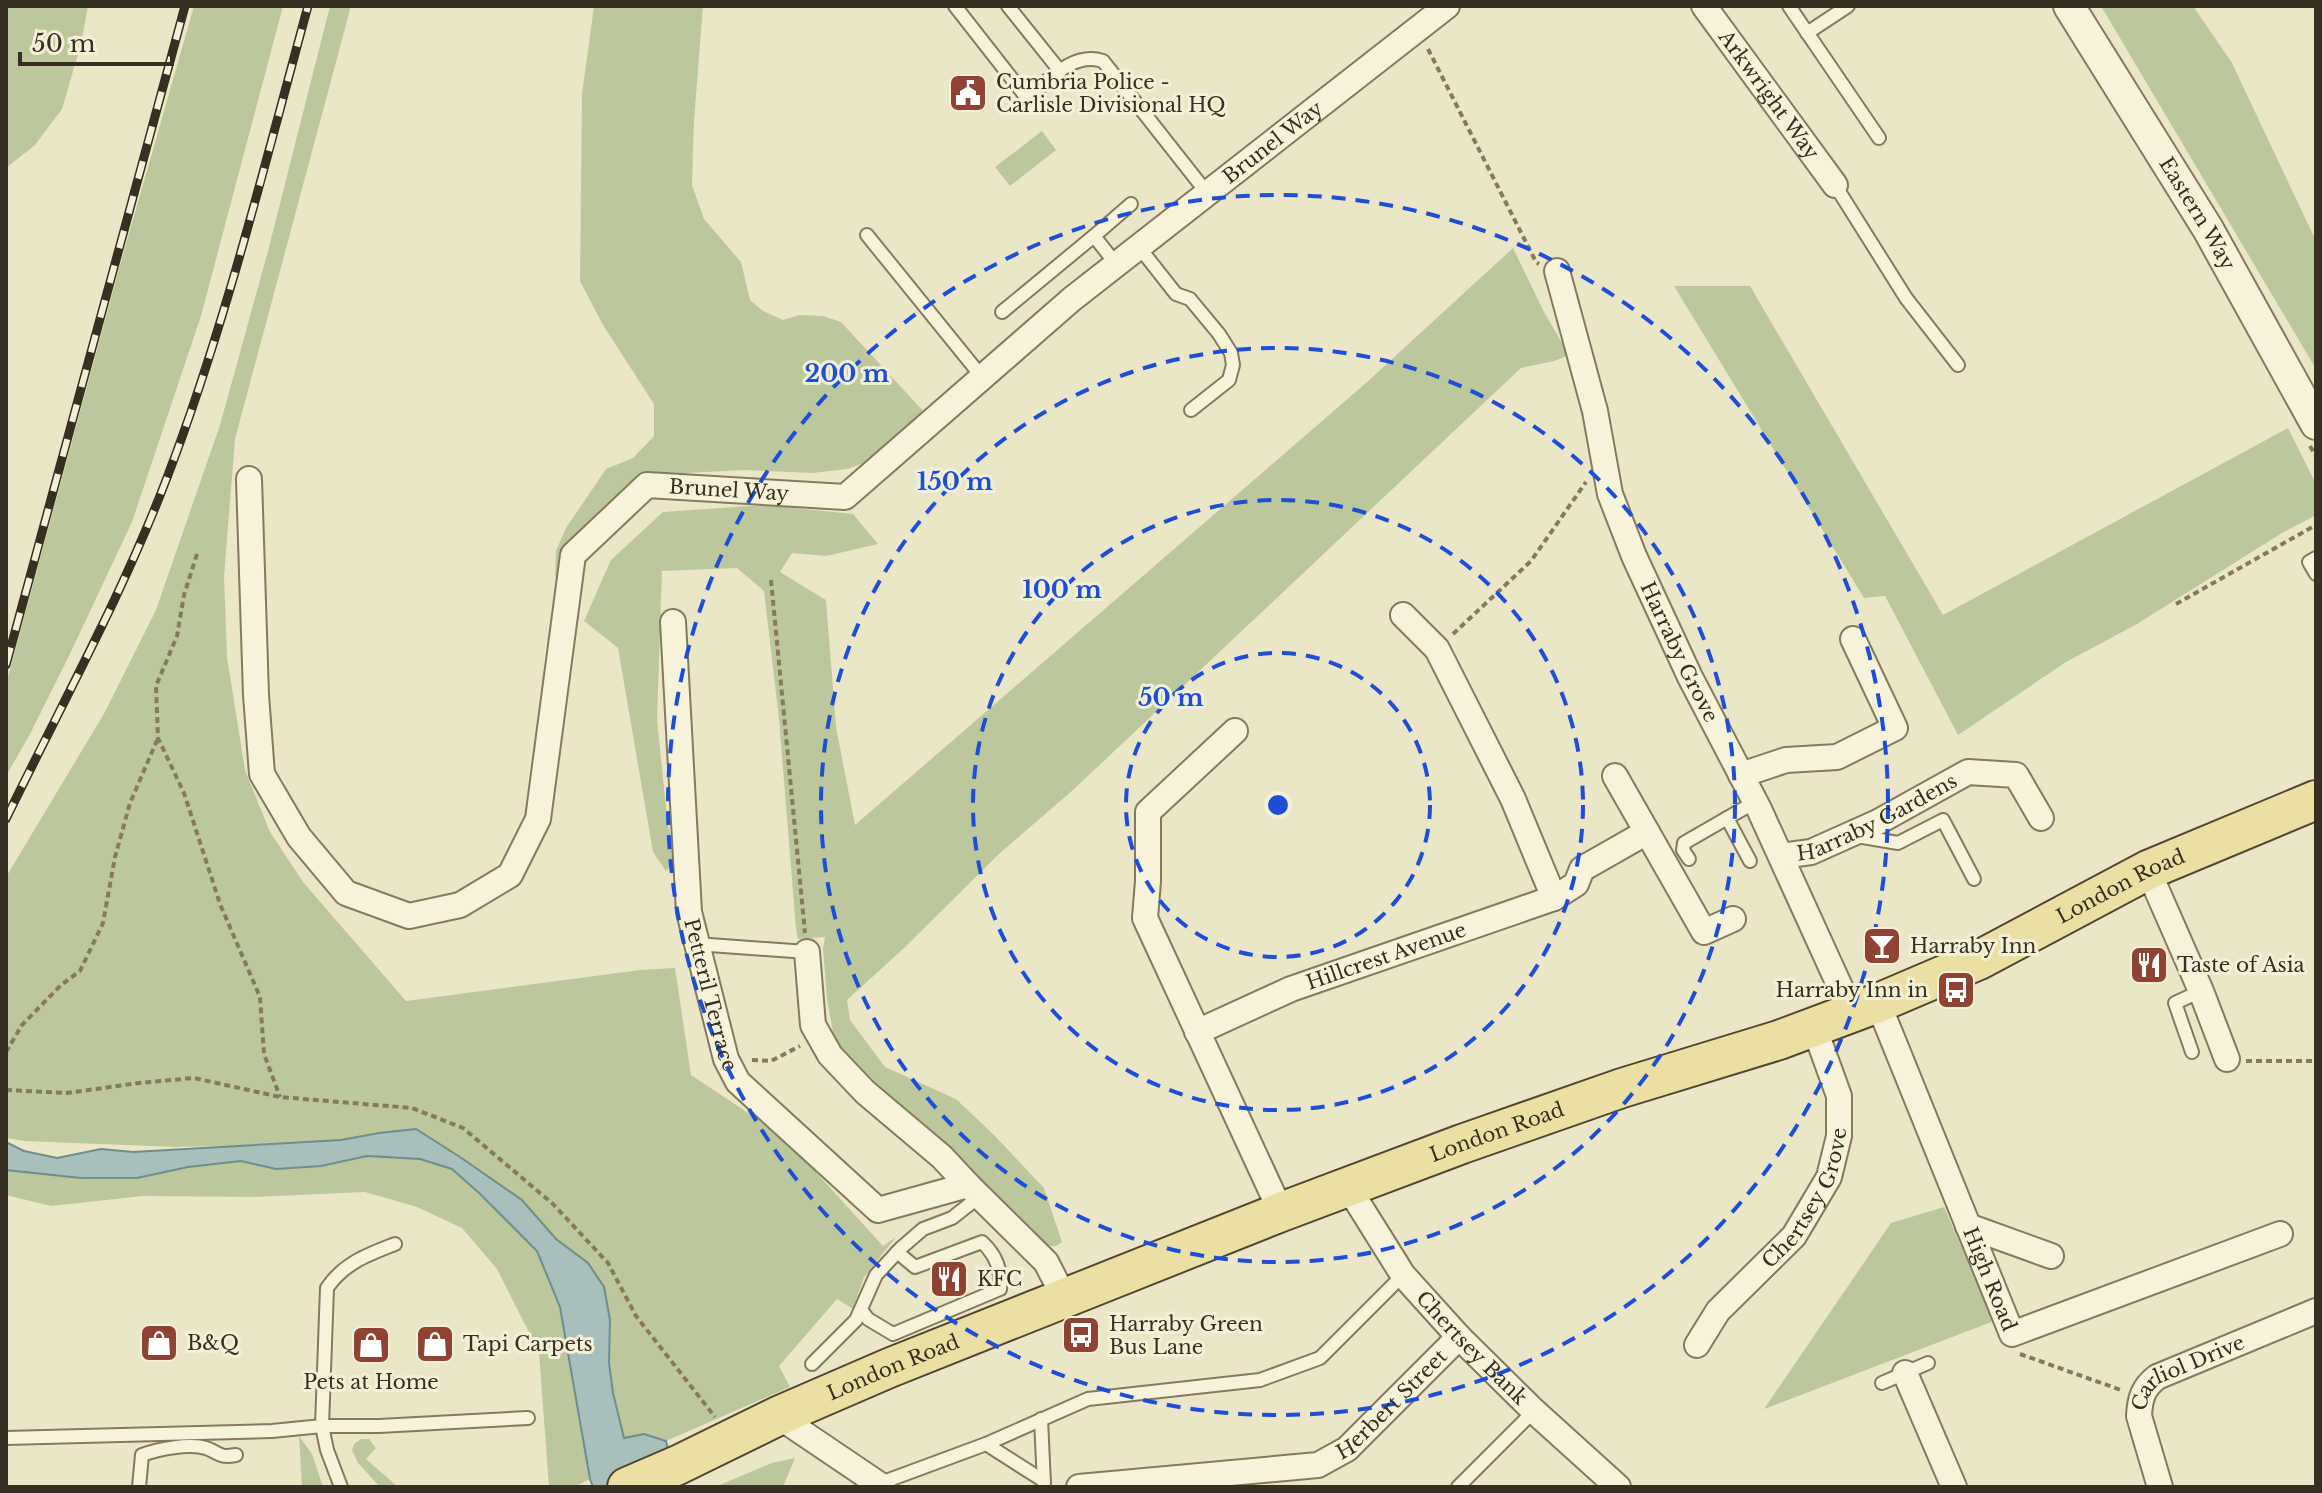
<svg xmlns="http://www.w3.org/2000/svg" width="2322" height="1493" viewBox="0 0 2322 1493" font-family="'Libre Baskerville',serif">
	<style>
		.green { fill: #bcc89c }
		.water { fill: #a8bfbc; stroke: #6f8d8b; stroke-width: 2 }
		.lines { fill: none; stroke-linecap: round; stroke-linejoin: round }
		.service-casing { stroke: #857a5e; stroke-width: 16 }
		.minor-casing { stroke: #857a5e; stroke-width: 28 }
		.tertiary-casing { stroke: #857a5e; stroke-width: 34 }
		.primary-casing { stroke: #544732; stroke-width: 42 }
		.path { stroke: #857a5e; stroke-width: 4; stroke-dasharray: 6 4; stroke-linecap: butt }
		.service { stroke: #f6f3da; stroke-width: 12 }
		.minor { stroke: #f6f3da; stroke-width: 24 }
		.tertiary { stroke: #f6f3da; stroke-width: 30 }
		.primary { stroke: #ebe0a3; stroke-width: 38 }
		.rail-casing { stroke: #372f21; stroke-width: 9 }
		.rail { stroke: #f3f0d7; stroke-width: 6; stroke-dasharray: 18; stroke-linecap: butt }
		.ring { fill: none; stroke: #1d4ed8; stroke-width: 4; stroke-dasharray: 14 10 }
		.labels { text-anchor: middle; stroke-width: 6; stroke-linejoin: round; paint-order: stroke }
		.poi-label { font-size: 20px; fill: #372f21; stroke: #f3f0d7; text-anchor: start }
		.street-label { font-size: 20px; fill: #372f21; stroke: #f3f0d7 }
		.centre { fill: #1d4ed8; stroke: #f3f0d7; stroke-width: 4 }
		.ring-label { font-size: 24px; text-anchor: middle; font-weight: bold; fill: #1d4ed8; stroke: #f3f0d7; stroke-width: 6; stroke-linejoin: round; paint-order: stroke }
	</style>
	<rect width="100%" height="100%" fill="#ebe6c8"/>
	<!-- green -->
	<g class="green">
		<path d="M6,6H88L81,44L62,109L35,145L6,168Z"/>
		<path d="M194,6H283L201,316L132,522L69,656L30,734L6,776V684L120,265Z"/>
		<path d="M330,6H351L235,439L224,577L227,657L245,770L270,832L303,882L406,1001L640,970L675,968L691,1075L783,1136L883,1246L896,1237L864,1277L853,1309L837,1299L779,1366L790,1387L666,1441L645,1434L625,1438L582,1275L460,1176L537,1251L560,1307L590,1479L574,1487H549L539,1352L497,1269L462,1228L417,1207L365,1192L253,1197L143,1196L51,1206L6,1195V1170L81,1178H137L188,1167L242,1161L276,1169L321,1166L367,1156L397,1157L352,1143L176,1147L24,1141L6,1138V877L105,712L156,610L220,425L268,251Z"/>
		<path d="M594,6H703L694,121L692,185L704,219L741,262L750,300L763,311L783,320L799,315L823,316L841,322L926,414L873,460L847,469L812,473L744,470L687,473L638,485L576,547L555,578L556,551L566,528L606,469L633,458L654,436V404L603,325L580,281L582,94Z"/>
		<path d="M2101,6H2193L2232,63L2316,241V369Z"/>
		<path d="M1042,131L1056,150L1010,186L995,167Z"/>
		<path d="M1513,248L1544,312L1562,343L1567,356L1554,361L1521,368L1073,790L1000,853L903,949L847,1000L850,1020L885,1067L956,1099L994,1135L1044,1188L1062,1242L1056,1246H1050L1026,1235L957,1189L834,1038L827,999L823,948L825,937L798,939L796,929L779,719L764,591L737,568L662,571L657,720L668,826L678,859L666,871L653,852L618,648L584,621L611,560L663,512L765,505L853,514L878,544L826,556L792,553L780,572L826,600L836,727L855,825L1366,383Z"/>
		<path d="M1674,286H1750L1943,615L2288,428L2316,484V515L2282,533L2137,624L2066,662L1958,735L1885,596L1864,598Z"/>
		<path d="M1944,1207L1994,1321L1764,1409L1891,1223Z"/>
		<path d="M299,1436L312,1454L323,1487H302Z"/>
		<path d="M361,1439H369L376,1448L366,1459L398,1487H380L358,1463L352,1450L354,1444Z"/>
		<path d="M795,1458L783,1487H715L772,1463Z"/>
	</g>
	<!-- water -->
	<path class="water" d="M416,1129L460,1157L522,1200L556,1239L588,1263L604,1287L610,1320L609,1363L613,1393L624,1438L644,1434L666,1441L676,1481L675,1487H593L590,1479L560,1307L537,1251L479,1193L452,1169L420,1159L367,1156L321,1166L276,1169L241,1161L188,1167L137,1178H81L6,1170V1142L24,1151L57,1158L101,1149L133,1152L341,1140L379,1133Z"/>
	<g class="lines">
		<!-- service casing -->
		<g class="service-casing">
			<g id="service">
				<path d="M955,6L1027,98C1048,81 1073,51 1103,61L1207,193"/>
				<path d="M1008,6L1060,71"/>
				<path d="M1789,6L1879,138"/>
				<path d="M1807,33L1848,6"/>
				<path d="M1835,185L1906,298L1958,365"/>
				<path d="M867,235L982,377"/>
				<path d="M1094,236L1131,204"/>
				<path d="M1139,247L1176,294L1190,299L1219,334L1231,353L1233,365L1229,380L1191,410"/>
				<path d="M1002,312L1094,236L1116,264"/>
				<path d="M2316,558L2309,562L2316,574"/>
				<path d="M1727,818L1750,861"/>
				<path d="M1857,836L1898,843L1943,820L1974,879"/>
				<path d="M1689,859L1683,850L1684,843L1755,802"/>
				<path d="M696,944L807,952"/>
				<path d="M2192,1052L2175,1003L2201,991"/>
				<path d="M861,1310L868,1319L893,1334L1000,1289C1002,1271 996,1255 982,1242L915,1267L897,1252"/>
				<path d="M812,1364L856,1320L876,1275L901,1248L923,1229L952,1218L980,1196"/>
				<path d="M1882,1383L1928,1363"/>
				<path d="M1041,1419L1044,1484"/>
				<path d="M6,1438L272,1431L322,1426L327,1288C344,1263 367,1255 395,1244"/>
				<path d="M986,1444L1044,1481"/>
				<path d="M878,1484L986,1444L1088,1399L1260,1380L1320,1358L1403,1275"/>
				<path d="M139,1487L142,1455C158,1449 189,1443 206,1448C220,1453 218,1458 236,1455"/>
				<path d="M341,1487L327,1450L322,1426H379L528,1418"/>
				<path d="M1458,1487L1534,1411"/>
			</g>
		</g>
		<!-- minor casing -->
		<g class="minor-casing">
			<g id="minor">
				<path id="s1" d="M1704,6L1835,185"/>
				<path id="s2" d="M1557,271L1595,411L1610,494L1634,556L1690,677L1759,809L1852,1013"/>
				<path id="s3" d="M249,479L256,695L262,774L299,837L346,893L409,916L460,905L510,875L538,819L573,555L647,485L845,497L1072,299L1447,6"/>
				<path d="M1403,615L1437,649L1513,799L1554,898"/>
				<path id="s4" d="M673,622L689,912L726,1059L738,1082L878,1210L968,1185L1046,1262L1064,1297"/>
				<path d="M1235,731L1148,812V881L1145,918L1281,1212"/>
				<path d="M1741,775L1786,760L1837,757L1895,728L1853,639"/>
				<path d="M1615,776L1704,932L1733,919"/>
				<path id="s5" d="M1781,856L1811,852L1878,822L1968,772L2016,775L2041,818"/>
				<path d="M2148,870L2201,991L2227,1059"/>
				<path d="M807,952L813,1025L830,1055L865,1092L942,1157L968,1185"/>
				<path id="s6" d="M1878,1003L2012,1334L2280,1234"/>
				<path id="s7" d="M1197,1032L1291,989L1554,898L1576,884L1582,869L1647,832"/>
				<path id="s8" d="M1348,1187L1403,1275L1459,1337L1534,1411L1618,1487"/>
				<path d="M1968,1226L2051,1256"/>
				<path id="s9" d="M1697,1345L1718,1311L1794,1236L1829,1177L1839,1136V1096L1814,1027"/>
				<path d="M1905,1373L1954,1487"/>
				<path d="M778,1416L883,1487"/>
				<path id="s10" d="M1079,1487L1318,1465L1347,1449L1459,1337"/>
				<path id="s11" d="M2160,1487L2139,1416C2140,1398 2143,1388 2157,1377L2316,1311"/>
			</g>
		</g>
		<!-- tertiary casing -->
		<g class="tertiary-casing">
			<g id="tertiary">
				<path id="s12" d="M2069,6L2208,229L2316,424"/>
			</g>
		</g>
		<!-- primary casing -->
		<g class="primary-casing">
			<g id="primary">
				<path id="s13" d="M627,1487L678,1465L778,1416L889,1368L1281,1212L1462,1144L1622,1088L1779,1040L1878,1003L1979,960L2148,870L2316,800"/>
			</g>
		</g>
		<!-- path -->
		<g class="path">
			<path d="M1428,49L1536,262L1539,264"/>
			<path d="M2310,446L2316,456"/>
			<path d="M197,554L184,595L177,636L156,686L158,738L184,793L220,904L260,997L264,1054L280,1097"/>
			<path d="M771,580L805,933"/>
			<path d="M2176,604L2316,525"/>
			<path d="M1453,634L1531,561L1586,482"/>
			<path d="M6,1052L22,1025L61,985L80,971L103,923L115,857L130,803L158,738"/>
			<path d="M752,1060L771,1061L800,1046"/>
			<path d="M2246,1061H2316"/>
			<path d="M6,1090L67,1093L139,1083L194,1078L280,1097L412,1108L463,1128L553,1204L608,1263L636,1316L715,1417"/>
			<path d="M2020,1354L2121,1390"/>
		</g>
		<!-- service -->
		<use href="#service" class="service"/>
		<!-- minor -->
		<use href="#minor" class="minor"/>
		<!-- tertiary -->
		<use href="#tertiary" class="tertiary"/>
		<!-- primary -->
		<use href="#primary" class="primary"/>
		<!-- rail casing -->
		<g class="rail-casing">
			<g id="rail">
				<path d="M6,665L185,6"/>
				<path d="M6,819C61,705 123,594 168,475C226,323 265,163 308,6"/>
			</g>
		</g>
		<!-- rail -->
		<use href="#rail" class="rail"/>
	</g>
	<!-- distance rings -->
	<g class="ring">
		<circle cx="1278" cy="805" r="152"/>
		<circle cx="1278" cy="805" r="305"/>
		<circle cx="1278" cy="805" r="457"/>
		<circle cx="1278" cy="805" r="610"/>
	</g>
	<!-- icons -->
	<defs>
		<g id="civic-square" transform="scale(2)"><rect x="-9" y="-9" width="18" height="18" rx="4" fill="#904233" stroke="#f3f0d7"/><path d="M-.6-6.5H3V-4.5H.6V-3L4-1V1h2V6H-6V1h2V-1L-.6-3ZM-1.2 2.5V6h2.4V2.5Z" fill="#fff"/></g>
		<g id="bar-square" transform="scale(2)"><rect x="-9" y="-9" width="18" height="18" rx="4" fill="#904233" stroke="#f3f0d7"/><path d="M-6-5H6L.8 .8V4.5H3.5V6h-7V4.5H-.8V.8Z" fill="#fff"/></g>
		<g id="restaurant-square" transform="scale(2)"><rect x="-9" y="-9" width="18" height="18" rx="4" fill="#904233" stroke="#f3f0d7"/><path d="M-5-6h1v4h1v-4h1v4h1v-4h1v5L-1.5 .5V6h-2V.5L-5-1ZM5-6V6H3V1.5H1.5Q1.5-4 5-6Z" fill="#fff"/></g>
		<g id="bus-square" transform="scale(2)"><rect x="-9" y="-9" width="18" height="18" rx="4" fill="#904233" stroke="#f3f0d7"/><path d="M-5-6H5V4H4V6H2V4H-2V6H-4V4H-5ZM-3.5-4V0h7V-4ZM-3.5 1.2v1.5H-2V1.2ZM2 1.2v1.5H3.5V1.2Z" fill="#fff"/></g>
		<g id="shop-square" transform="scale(2)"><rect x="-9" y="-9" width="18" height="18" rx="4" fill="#904233" stroke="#f3f0d7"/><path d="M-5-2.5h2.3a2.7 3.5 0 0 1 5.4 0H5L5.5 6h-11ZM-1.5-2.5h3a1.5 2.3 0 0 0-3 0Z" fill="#fff"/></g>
	</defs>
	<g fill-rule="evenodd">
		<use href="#civic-square" x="968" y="93"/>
		<use href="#bar-square" x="1882" y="946"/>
		<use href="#restaurant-square" x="2149" y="965"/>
		<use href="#bus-square" x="1956" y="990"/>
		<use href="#restaurant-square" x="949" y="1279"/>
		<use href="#bus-square" x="1081" y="1335"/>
		<use href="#shop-square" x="159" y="1343"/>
		<use href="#shop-square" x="435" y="1344"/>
		<use href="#shop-square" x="371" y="1345"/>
	</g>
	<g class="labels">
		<!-- poi labels -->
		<g class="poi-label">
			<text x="996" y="89">Cumbria Police -<tspan x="996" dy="23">Carlisle Divisional HQ</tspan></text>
			<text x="1910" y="953">Harraby Inn</text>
			<text x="2177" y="972">Taste of Asia</text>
			<text x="1928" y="997" text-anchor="end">Harraby Inn in</text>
			<text x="977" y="1286">KFC</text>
			<text x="1109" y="1331">Harraby Green<tspan x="1109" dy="23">Bus Lane</tspan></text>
			<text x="187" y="1350">B&amp;Q</text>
			<text x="463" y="1351">Tapi Carpets</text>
			<text x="371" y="1389" text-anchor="middle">Pets at Home</text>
		</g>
		<!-- street labels -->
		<g class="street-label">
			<text dy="7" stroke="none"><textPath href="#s1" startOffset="110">Arkwright Way</textPath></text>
			<text dy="7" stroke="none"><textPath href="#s3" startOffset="1804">Brunel Way</textPath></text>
			<text dy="7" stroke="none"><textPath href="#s12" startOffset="244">Eastern Way</textPath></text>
			<text dy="7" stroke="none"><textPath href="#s3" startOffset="1132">Brunel Way</textPath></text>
			<text dy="7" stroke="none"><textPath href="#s2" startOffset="402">Harraby Grove</textPath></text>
			<text dy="7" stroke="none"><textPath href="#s5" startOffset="104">Harraby Gardens</textPath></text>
			<text dy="7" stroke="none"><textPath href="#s13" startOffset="1612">London Road</textPath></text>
			<text dy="7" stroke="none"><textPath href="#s7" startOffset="204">Hillcrest Avenue</textPath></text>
			<text dy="7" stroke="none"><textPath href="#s4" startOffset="376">Petteril Terrace</textPath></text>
			<text dy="7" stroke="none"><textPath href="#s13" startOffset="940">London Road</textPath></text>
			<text dy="7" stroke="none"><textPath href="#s9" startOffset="186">Chertsey Grove</textPath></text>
			<text dy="7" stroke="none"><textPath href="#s6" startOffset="298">High Road</textPath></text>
			<text dy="7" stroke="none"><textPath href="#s8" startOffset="204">Chertsey Bank</textPath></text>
			<text dy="7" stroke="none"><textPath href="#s13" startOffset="292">London Road</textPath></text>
			<text dy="7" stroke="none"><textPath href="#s11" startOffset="146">Carliol Drive</textPath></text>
			<text dy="7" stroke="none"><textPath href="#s10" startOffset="336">Herbert Street</textPath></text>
		</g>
	</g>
	<circle cx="1278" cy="805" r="12" class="centre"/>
	<g class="ring-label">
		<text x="847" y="382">200 m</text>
		<text x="955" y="490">150 m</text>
		<text x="1062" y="598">100 m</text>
		<text x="1171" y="706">50 m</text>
	</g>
	<!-- border -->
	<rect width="2322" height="1493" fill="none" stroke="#372f21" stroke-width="16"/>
	<!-- scale -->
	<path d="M20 52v12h152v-12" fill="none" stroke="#372f21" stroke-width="4"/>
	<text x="32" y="52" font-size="24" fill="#372f21" stroke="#f3f0d7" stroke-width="6" paint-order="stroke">50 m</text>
</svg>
